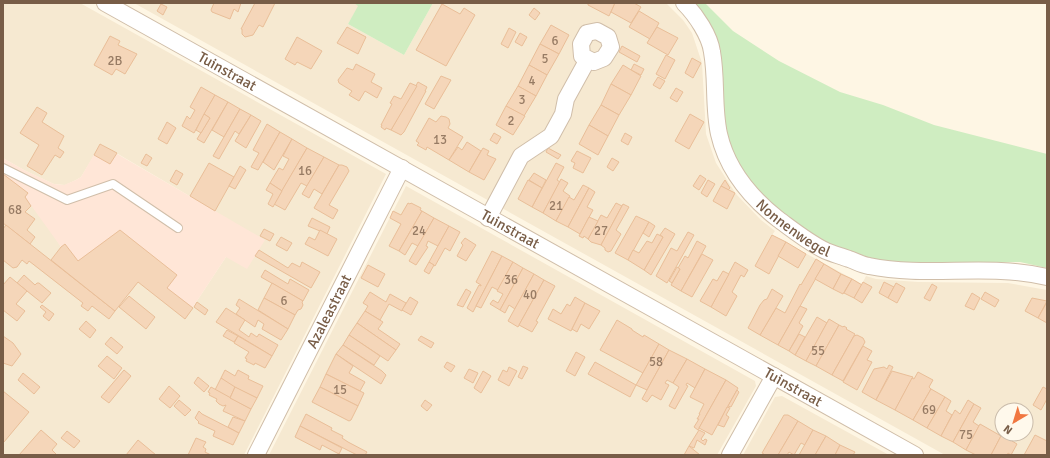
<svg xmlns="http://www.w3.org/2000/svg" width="1050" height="458" viewBox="0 0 1050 458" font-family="Signika,sans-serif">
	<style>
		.residential { fill: #f6e9d1; fill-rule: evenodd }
		.commercial { fill: #ffe6d7 }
		.green { fill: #cfedc1 }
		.building { fill: #f5d6b9; stroke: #e9be98 }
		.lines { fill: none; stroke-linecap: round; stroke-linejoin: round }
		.service-casing { stroke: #d0bea9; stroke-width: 10 }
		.minor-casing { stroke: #d0bea9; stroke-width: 18 }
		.service { stroke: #fff; stroke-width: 8 }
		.minor { stroke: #fff; stroke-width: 16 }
		.labels { text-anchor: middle; stroke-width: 3; stroke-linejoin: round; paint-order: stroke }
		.number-label { font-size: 13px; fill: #977b64 }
		.street-label { font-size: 15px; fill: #785d47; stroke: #fff9ec }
	</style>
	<rect width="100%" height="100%" fill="#fef6e4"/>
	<!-- residential -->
	<g class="residential">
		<path d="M3,3H80L386,174L244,455H3V174L28,193L61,247L51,260L138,282L185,319L226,257L215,211L101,144L81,177L76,180L65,185L54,184L24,170L3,158Z"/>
		<path d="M134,3H354L359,6L348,24L404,55L433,3H666L683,20L692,33L702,63L706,134L716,163L736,194L761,220L775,231L772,235L862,284L866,276L876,279L918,282L1008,283L1047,290V455H945ZM1002,410H1026V434H1002Z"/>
		<path d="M406,186L755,381L756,386L717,455H269Z"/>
		<path d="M782,396L889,455H743L775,397Z"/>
	</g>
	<!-- commercial -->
	<path class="commercial" d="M100,144L265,240L247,269L226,257L185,319L138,282L115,311L51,260L61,247L25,197L28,193L3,174V158L24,170L54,184L64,185L76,180L81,177Z"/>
	<!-- green -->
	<g class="green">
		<path d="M354,3H433L404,55L348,24L358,6Z"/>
		<path d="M694,3H705L733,31L779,61L840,92L883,105L934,125L1047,154V268L1020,262L901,264L871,259L841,249L818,239L764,199L733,160Z"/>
	</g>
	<!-- building -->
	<g class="building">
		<path d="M214,3H241L238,12L234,9L230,19L212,12L211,10Z"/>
		<path d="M255,3H275L263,27L259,25L253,35L245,37L242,34V29H241Z"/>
		<path d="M588,3H615L609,16L588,5Z"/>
		<path d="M615,3H634L641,7L631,23L611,12Z"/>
		<path d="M161,4L167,7L163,15L157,11Z"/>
		<path d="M442,4L460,14L464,8L475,15L446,66L416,50Z"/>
		<path d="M534,8L540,13L535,20L529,15Z"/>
		<path d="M639,11L659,23L650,39L629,27Z"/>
		<path d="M551,25L569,35L559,54L540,44Z"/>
		<path d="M347,27L366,37L358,54L337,43Z"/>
		<path d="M657,27L678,38L668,55L647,43Z"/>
		<path d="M509,28L516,32L508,48L501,44Z"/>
		<path d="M520,33L527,37L522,46L515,42Z"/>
		<path d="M110,36L120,41L118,45L137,54L125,74L116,69L112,75L94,65Z"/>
		<path d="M297,37L322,51L311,69L297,62L295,65L285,59Z"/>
		<path d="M540,44L559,54L547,75L529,65Z"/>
		<path d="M622,46L640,56L637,62L619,52Z"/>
		<path d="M666,55L675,60L665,79L656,74Z"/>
		<path d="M692,58L701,63L693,78L685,73Z"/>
		<path d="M356,64L375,74L371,82L382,88L377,98L365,91L359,101L349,95L352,91L339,83L338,80L347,68L353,70Z"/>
		<path d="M634,64L644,69L641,75L631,70Z"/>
		<path d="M529,65L547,75L536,96L518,86Z"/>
		<path d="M623,65L641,76L631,95L611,84Z"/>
		<path d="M441,76L451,80L434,109L425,104Z"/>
		<path d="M658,77L665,81L660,89L653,85Z"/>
		<path d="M418,82L427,87L425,91H426L404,132L401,135L391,130Z"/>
		<path d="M410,83L417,86L391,130L386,128L385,130L381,127L382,125H381L392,104L390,103L394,96L401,99Z"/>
		<path d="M611,84L631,95L619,115L601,105Z"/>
		<path d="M518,86L536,96L524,116L506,106Z"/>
		<path d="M201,87L215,95L194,133L182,126L187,116L190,119L195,110L190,107Z"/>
		<path d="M676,88L683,92L677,102L670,98Z"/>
		<path d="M215,95L228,102L204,143L197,139L210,118L204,114Z"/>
		<path d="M228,102L240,109L224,137L212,130Z"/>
		<path d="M601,105L619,115L608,136L589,125Z"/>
		<path d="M506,106L525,116L513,135L496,125Z"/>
		<path d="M37,107L47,113L42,122L64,136L58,148L64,152L60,158L55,155L42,175L27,166L39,145L20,133Z"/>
		<path d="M240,109L251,115L239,134L235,131L219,159L213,156Z"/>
		<path d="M204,114L210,118L201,133L196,130Z"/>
		<path d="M690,114L704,122L689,149L675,141Z"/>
		<path d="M251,115L261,121L246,148L235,141Z"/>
		<path d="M441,116L446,117L449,119L450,124L448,128L463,137L449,160L427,147L426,150L417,145L419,143L416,141L429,118L436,122Z"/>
		<path d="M167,122L176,128L167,144L158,139Z"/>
		<path d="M267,124L280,132L258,170L251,167L259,153L253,150Z"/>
		<path d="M589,125L608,136L598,155L579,144Z"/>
		<path d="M280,132L292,139L274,170L263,162Z"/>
		<path d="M494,133L501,137L497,144L490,140Z"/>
		<path d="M625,133L632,137L628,145L621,141Z"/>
		<path d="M292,139L307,148L282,191L270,183L279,168L283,170L289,159L283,156Z"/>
		<path d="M467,142L481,151L469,172L449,160L458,147L462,150Z"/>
		<path d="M100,144L117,153L110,164L94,155Z"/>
		<path d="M307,148L324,157L307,186L301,183L285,210L274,204Z"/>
		<path d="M483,148L489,151L487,155L496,159L484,180L469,172Z"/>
		<path d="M548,148L561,155L558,159L546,152Z"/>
		<path d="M577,151L591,158L583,173L573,168L575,163L571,161Z"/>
		<path d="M146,154L152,158L147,166L141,163Z"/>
		<path d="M324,157L339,165L322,194L314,189L309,198L302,194Z"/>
		<path d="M612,158L619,162L613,171L607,167Z"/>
		<path d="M209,163L234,177L215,211L190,196Z"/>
		<path d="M556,163L564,167L557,180L560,182L543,213L532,207Z"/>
		<path d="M339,165H342L347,167L349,171L329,205L338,210L333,219L314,208Z"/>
		<path d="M240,166L246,170L235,189L229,186Z"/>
		<path d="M176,170L183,174L177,185L170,181Z"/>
		<path d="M534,173L546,180L542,188L529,180Z"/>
		<path d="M3,174L28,193L25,197L31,206L25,212L35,219L27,230L35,237L30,244L3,223Z"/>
		<path d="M700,175L706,179L699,190L693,186Z"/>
		<path d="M561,179L568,183L563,191L570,196L556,221L543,213Z"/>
		<path d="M528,180L542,188L532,207L518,199Z"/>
		<path d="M708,180L715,184L707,197L701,193Z"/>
		<path d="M725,180L730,188L728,190L721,186Z"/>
		<path d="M270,183L282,191L273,207L268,204L273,194L266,190Z"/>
		<path d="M583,185L589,188L568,227L556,221L569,197L574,200Z"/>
		<path d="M721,186L735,193L727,209L713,201Z"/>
		<path d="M589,188L595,192L587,207L593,210L580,234L568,227Z"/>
		<path d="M408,203L410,204L411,203L421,208L420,210L422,211L399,251L389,246L401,224L390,218L393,211L401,215Z"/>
		<path d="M616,203L622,206L601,245L591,242L588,239L601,215L607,218Z"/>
		<path d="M623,204L629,207L616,230L621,234L611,251L608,252L605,250V248L601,245Z"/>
		<path d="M422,211L434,218L418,246L412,243L405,255L399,251Z"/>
		<path d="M636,216L649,222L628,260L615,253Z"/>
		<path d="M589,217L598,221L588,239L584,236L583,238L579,236Z"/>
		<path d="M312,218L330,227L327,234L308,226Z"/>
		<path d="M434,218L449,226L438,246L428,241L426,246L428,247L416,265L409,261Z"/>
		<path d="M649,222L655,226L649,237L643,233Z"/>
		<path d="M6,225L115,311L109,319L92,306L88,311L81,306L83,303L29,261L27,264L22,260L17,267L13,268L3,260V229Z"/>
		<path d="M449,226L460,232L450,251L445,248L435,266L429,262Z"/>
		<path d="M665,228L675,234L651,275L644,270L663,237L660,235Z"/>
		<path d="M264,229L274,234L270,241L260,236Z"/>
		<path d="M120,230L177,275L167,288L193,308L185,319L138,282L115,311L51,260L61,247L65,244L78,261Z"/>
		<path d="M320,230L337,239L328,256L305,244L309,237L315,240Z"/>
		<path d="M688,232L694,235L667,283L656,276L671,248L677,251Z"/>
		<path d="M657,234L663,237L644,270L628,260L633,250L639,253L647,241L652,243Z"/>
		<path d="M772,235L786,242L769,274L755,266Z"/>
		<path d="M281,237L292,243L287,251L276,245Z"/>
		<path d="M465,238L476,245L466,261L457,256L463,245L461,243Z"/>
		<path d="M697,241L706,246L681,291L671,285L680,269L678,268L685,256L688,258Z"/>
		<path d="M786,242L806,254L798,268L778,256Z"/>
		<path d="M259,250L288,268L292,263L300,267L302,262L320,272L311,288L255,256Z"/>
		<path d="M492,251L502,256L473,312L467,308L479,285L481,286V285L476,282Z"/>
		<path d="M702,254L713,260L692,297L681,291Z"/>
		<path d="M502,256L513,262L498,290L492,287L481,308L476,306Z"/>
		<path d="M816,259L824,264L778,345L760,335L776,308L785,313L800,284L801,285Z"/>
		<path d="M429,262L434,265L429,274L424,271Z"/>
		<path d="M513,262L523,268L500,310L490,304L493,300L498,303L503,294L497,291Z"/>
		<path d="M735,262L748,270L744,277L741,275L732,292L737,296L726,316L711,307Z"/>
		<path d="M824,264L841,274L833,289L815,279Z"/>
		<path d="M368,265L385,274L378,287L361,278Z"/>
		<path d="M677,267L680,269L672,283L669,281Z"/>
		<path d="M523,268L534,274L515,309L509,305L505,313L500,310Z"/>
		<path d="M265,270L288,284L290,279L309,290L303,301L261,277Z"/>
		<path d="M723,271L729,274L711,307L700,301L713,279L717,281Z"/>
		<path d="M534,274L544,280L518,327L508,321Z"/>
		<path d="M841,274L852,279L843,294L833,289Z"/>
		<path d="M24,275L35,285L37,283H39L51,293L42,303L17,283Z"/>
		<path d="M10,277L27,291L16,304L25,311L17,321L3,310V285Z"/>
		<path d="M852,279L862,285L854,298L844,293Z"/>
		<path d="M544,280L555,286L536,321L538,322L532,332L519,325Z"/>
		<path d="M863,282L872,287L862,303L854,298Z"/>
		<path d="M884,282L894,287L888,298L879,293Z"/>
		<path d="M272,283L303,301L302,302L303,305L301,309L298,310L295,315L264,298Z"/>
		<path d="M896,283L905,288L897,303L888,298Z"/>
		<path d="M932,284L937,287L930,301L924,298Z"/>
		<path d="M466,289L471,292L463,307L457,305Z"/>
		<path d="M772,289L783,296L760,335L748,328L760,305L764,300L767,299Z"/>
		<path d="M370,292L386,302L390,294L406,303L402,311L389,304L380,320L365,311L368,306L363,303Z"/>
		<path d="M985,292L999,300L995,307L981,299Z"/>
		<path d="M972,293L980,298L974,310L965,306Z"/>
		<path d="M129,296L155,317L146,329L119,307Z"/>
		<path d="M410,297L418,302L411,315L402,310Z"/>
		<path d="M575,297L585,303L571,331L548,319L553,309L561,314L567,304L570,306Z"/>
		<path d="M264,298L295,315L288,329L258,310Z"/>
		<path d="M1032,298L1047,301L1038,318L1025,311Z"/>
		<path d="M239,299L288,329L281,340L262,329L264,324L258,320L255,327L236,314L240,308L236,305Z"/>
		<path d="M197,302L208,310L205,315L194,307Z"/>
		<path d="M1047,302V323L1038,318Z"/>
		<path d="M585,303L600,311L589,329L581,324L577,332L572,329Z"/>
		<path d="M42,305L54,314L49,321L43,316L46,312L40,307Z"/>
		<path d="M800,306L807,309L799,323L803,326L789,351L778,345Z"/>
		<path d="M226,308L245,320L239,330L249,337L251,333L257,337L259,334L278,345L272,356L216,322Z"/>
		<path d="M365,311L383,322L378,329L400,344L396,350L357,323Z"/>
		<path d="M817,317L827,323L806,361L795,355Z"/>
		<path d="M829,319L839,325L816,366L806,361Z"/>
		<path d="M617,320L632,329V330L643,337L644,335L659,344L643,373L600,350Z"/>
		<path d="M86,321L96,330L90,338L79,329Z"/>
		<path d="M357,323L396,350L388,361L349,335Z"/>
		<path d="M839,325L843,327L844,326L847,328L846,329L855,334L832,375L816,366Z"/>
		<path d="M227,330L238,336L234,342L223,336Z"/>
		<path d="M799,334L805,337L795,355L789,351Z"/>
		<path d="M349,335L380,356L374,365L343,345Z"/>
		<path d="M857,335L863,338L865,342L843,381L832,375L854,336Z"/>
		<path d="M3,336L13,343L21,354L12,366L3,363Z"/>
		<path d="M238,336L272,356L265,368L255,363L254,365L246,361L247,359L245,358L249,352L234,343Z"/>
		<path d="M421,336L434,343L431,348L418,340Z"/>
		<path d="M111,337L123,347L117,354L105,344Z"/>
		<path d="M659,344L669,350L647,390L636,385Z"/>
		<path d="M343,345L382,371L386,375L381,384L336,354Z"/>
		<path d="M863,346L872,351L867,360L872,362L857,390L843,382Z"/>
		<path d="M669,350L687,359L673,383L667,380L665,383L669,385L661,400L652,395L647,402L642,399Z"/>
		<path d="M576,352L585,357L575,376L566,371Z"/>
		<path d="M336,354L353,366L349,373L365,382L360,391L326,374Z"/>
		<path d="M107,356L122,368L114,379L98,366Z"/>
		<path d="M687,359L705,369L695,388L687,383L686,385L688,386L675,409L669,406L679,387L673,383Z"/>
		<path d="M447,362L455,366L451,372L444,367Z"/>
		<path d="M595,362L636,385L630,397L588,374Z"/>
		<path d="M889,365L893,367L876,400L862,392L874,369L884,367L887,369Z"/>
		<path d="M523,366L528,368L522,379L518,377Z"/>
		<path d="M509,367L517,371L509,386L498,380L503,370L507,372Z"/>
		<path d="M469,369L478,373L473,383L464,378Z"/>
		<path d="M705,369L726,380L698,430L694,427L699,419H697L700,414H699L704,404L690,397Z"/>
		<path d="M124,370L131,376L109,403L101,397Z"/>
		<path d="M225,370L235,376L238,370L249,376L248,379L263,386L257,398L228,384L221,378Z"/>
		<path d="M483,371L491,376L481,393L474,388Z"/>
		<path d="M892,371L913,377L895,410L876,400Z"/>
		<path d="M918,372L933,380L929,387L931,389L913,420L895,410L912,378L914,379Z"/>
		<path d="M23,373L40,387L34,394L18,380Z"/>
		<path d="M326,374L364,393L358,406L320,387Z"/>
		<path d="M198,377L209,386L204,392L194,383Z"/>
		<path d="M221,378L235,387L230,398L215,390Z"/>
		<path d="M726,380L738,388L712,435L699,428Z"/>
		<path d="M169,386L180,396L170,408L159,399Z"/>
		<path d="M211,387L251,409L245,421L223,411L226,405L223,406L219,404L216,401L217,399L209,395L210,393L208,392Z"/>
		<path d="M235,387L257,398L251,409L230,398Z"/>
		<path d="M320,387L358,406L351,420L349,421L312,402Z"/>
		<path d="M1043,387L1047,389V399L1041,410L1033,405Z"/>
		<path d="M931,389L945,397L927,428L913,420Z"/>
		<path d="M737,390L739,392L731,407L728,406Z"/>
		<path d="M3,391L29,412L4,442H3Z"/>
		<path d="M945,397L951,401L946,411L952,415L941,436L927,428Z"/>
		<path d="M179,400L191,410L185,416L174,406Z"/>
		<path d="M425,400L432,405L427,411L421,406Z"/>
		<path d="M968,400L974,404L953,442L941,436L955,410L960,414Z"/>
		<path d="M974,404L981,408L973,422L979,426L966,450L953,442Z"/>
		<path d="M727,407L730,408L726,415L729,417L724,427L718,425Z"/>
		<path d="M199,411L202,414L239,433L233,445L213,436L215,431L198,423L199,422L195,418Z"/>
		<path d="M306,414L332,428L331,430L343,436L342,438L348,442L367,452L365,455H357L300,426Z"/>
		<path d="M784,415H788L798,421L778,455H763L764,454L762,453Z"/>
		<path d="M233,417L245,421L239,433L228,427Z"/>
		<path d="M798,421L813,430L805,445L801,443L794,455L789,452L787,455H778Z"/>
		<path d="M980,424L1001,436L991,455H976L966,450Z"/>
		<path d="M300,426L342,448L339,454L322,445L320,450L295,437Z"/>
		<path d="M41,430L57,444L52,450L57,455H19Z"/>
		<path d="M699,430L705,433L701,439L703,441L705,439L707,440L705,445L697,440L694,448L689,446Z"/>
		<path d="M813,430L826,436L815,455H799Z"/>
		<path d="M67,431L80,441L74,448L61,438Z"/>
		<path d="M1002,434H1016L1012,441L1017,444L1011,455L1008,453L1007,455H991Z"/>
		<path d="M1035,435L1047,441V455H1024Z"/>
		<path d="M826,436L840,445L835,455H815Z"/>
		<path d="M196,438L206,442L203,447L206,449L205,452L211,455H188Z"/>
		<path d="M138,440L156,455H126Z"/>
		<path d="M840,445L855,452L853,455H835Z"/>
		<path d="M689,446L700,455H684Z"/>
	</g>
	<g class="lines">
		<!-- service casing -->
		<g class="service-casing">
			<path id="service" d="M3,168L67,200L113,184L178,228"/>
		</g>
		<!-- minor casing -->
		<g class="minor-casing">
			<g id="minor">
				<path id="s1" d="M105,3L915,455"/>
				<path id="s2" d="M684,3C696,15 710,36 712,52C717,79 713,107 719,134C727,169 750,197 778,219C793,230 809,243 826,251C833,254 841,256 849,259C855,261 862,265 869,266C928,278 988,263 1047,277"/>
				<path d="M488,218L521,156L551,136L563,114L566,99L588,59L594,62L604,58L611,47L608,37L597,31L587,33L581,44L582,56L588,59"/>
				<path id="s3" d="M256,455L402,168"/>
				<path d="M730,455L774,376"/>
			</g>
		</g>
		<!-- service -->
		<use href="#service" class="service"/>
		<!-- minor -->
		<use href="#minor" class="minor"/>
	</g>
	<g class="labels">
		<!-- number labels -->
		<g class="number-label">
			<text x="555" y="45">6</text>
			<text x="545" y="63">5</text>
			<text x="115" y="65">2B</text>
			<text x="532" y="85">4</text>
			<text x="522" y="104">3</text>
			<text x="511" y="125">2</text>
			<text x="440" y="144">13</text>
			<text x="305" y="175">16</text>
			<text x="556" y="210">21</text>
			<text x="15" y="214">68</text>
			<text x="419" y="235">24</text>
			<text x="601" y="235">27</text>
			<text x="511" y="284">36</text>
			<text x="530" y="299">40</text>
			<text x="284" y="305">6</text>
			<text x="818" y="355">55</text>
			<text x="656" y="366">58</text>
			<text x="340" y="394">15</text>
			<text x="929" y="414">69</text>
			<text x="966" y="439">75</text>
		</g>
		<!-- street labels -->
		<g class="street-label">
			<text dy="5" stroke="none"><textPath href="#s1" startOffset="140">Tuinstraat</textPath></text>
			<text dy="5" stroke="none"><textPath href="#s2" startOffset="263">Nonnenwegel</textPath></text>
			<text dy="5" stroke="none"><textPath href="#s1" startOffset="464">Tuinstraat</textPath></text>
			<text dy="5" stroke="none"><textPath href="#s3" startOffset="161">Azaleastraat</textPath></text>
			<text dy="5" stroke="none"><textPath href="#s1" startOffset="788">Tuinstraat</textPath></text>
		</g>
	</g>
	<!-- border -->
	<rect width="1050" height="458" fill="none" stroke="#785d47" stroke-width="8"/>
	<!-- north arrow -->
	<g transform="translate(1014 422) rotate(218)"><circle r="19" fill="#fff9ec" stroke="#c9bbaa"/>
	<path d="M0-3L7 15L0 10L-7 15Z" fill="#f17740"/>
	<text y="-6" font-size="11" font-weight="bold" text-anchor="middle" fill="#785d47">N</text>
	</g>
</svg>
